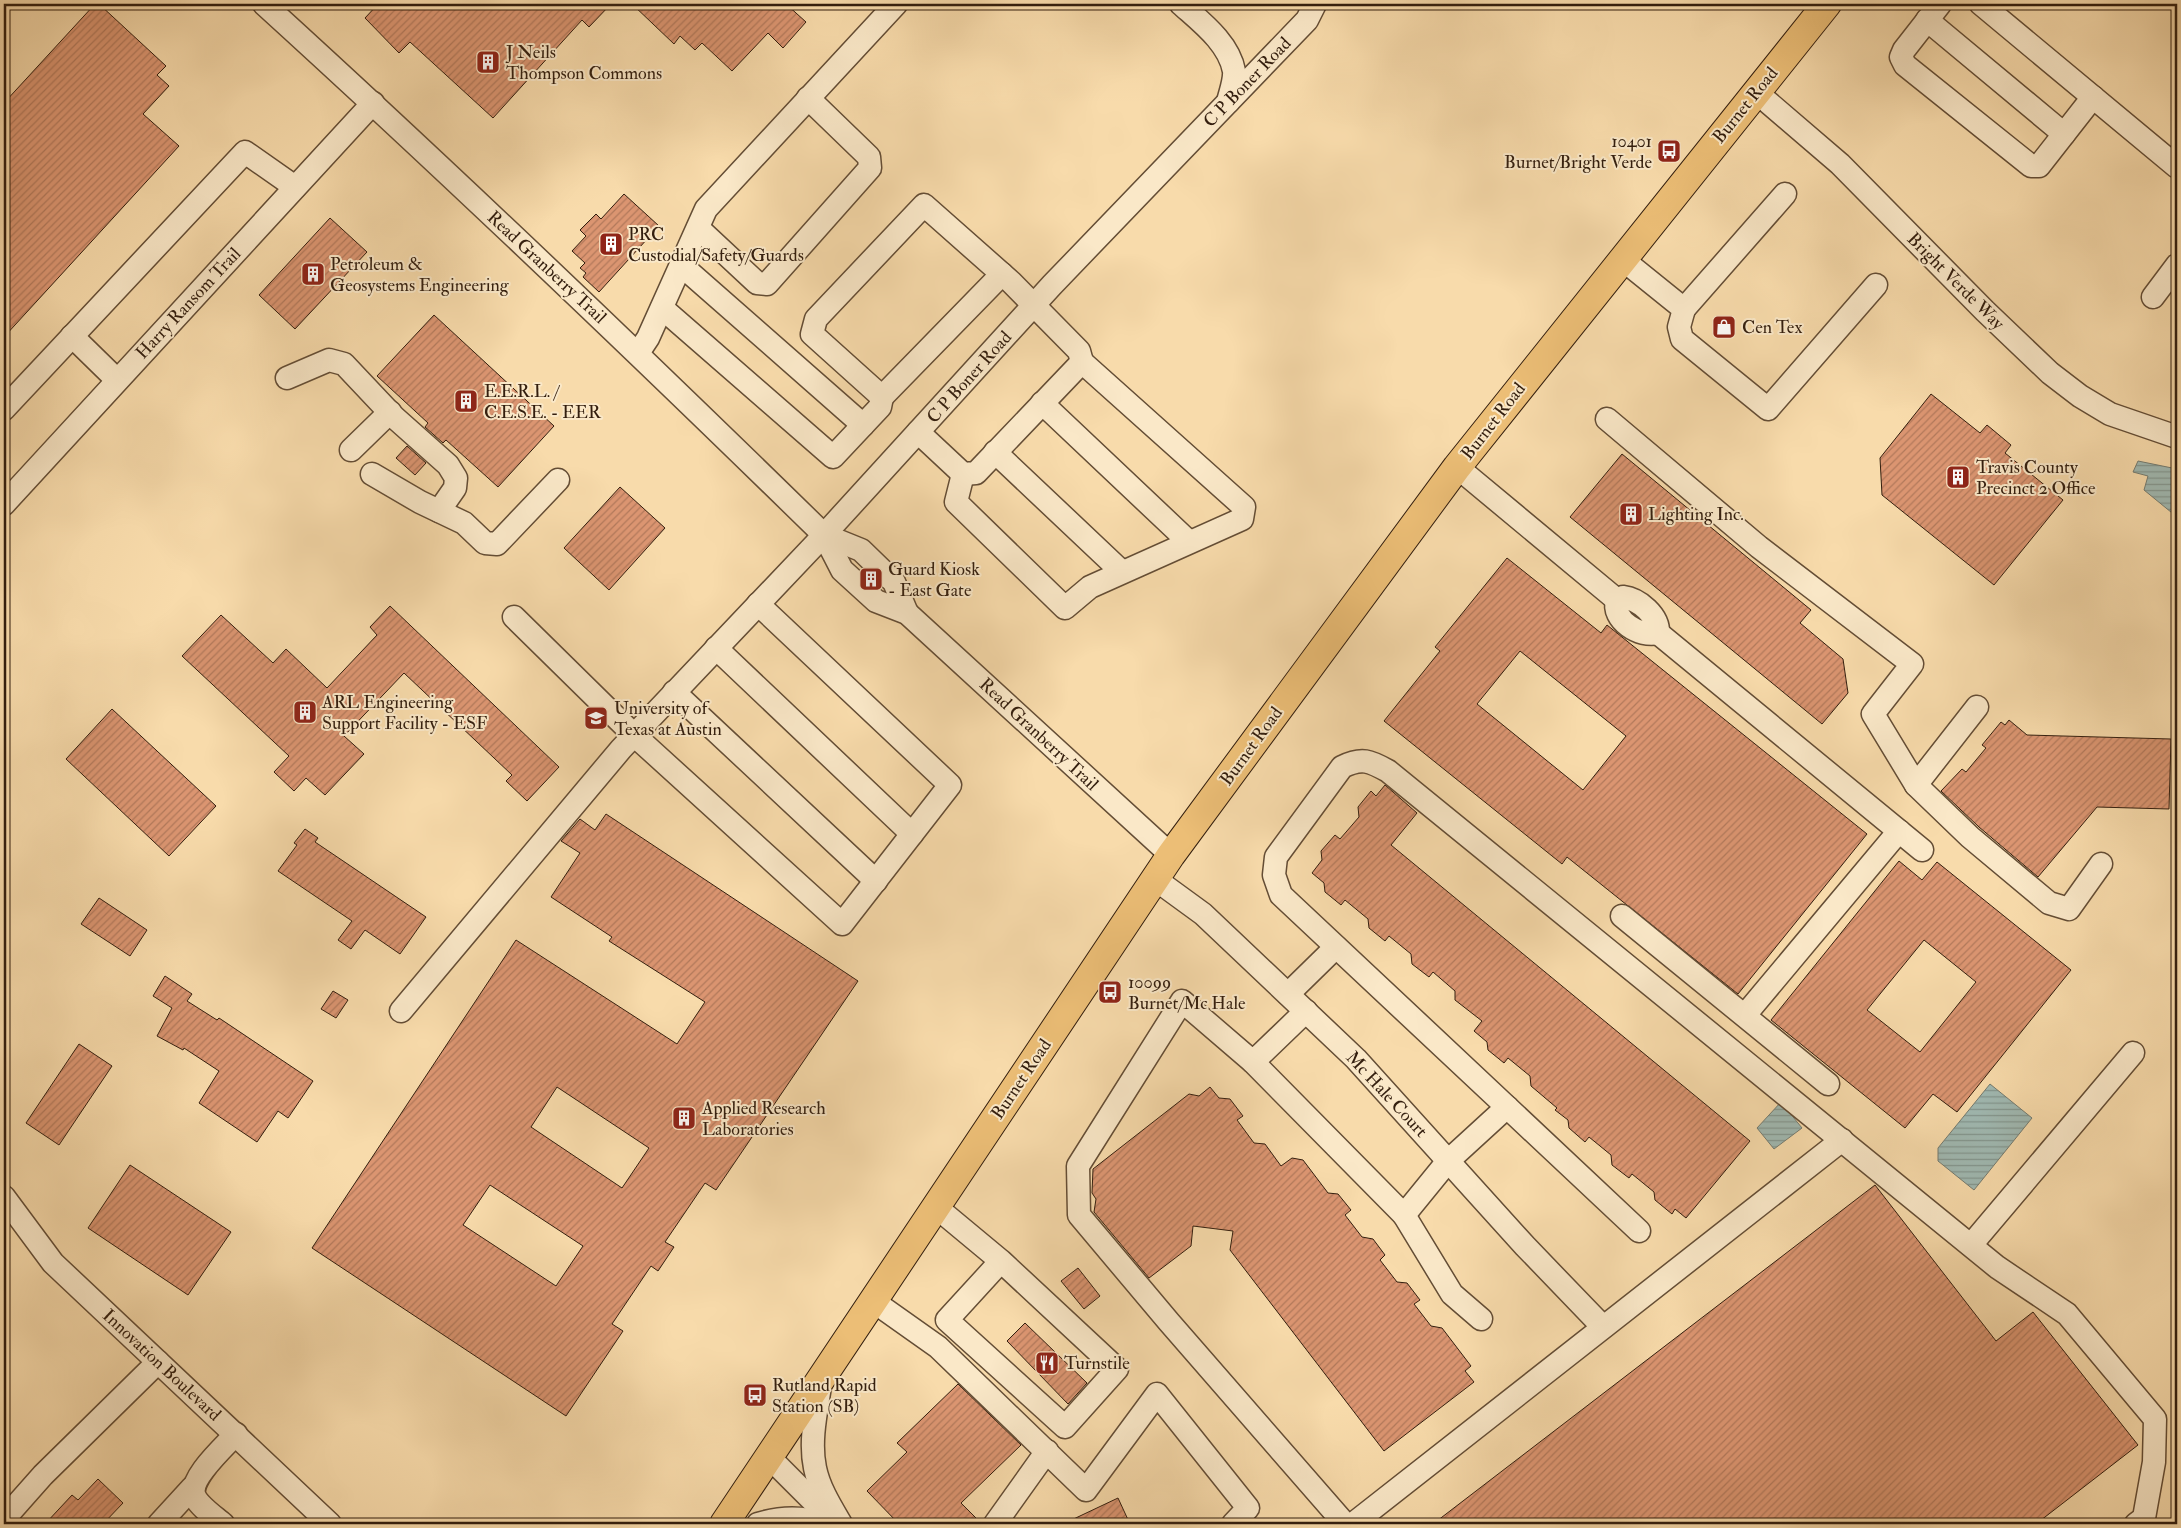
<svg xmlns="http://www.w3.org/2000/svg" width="2181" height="1528" viewBox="0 0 2181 1528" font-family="'IM FELL Double Pica',serif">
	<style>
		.water { fill: url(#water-rules); stroke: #747b70 }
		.building { fill: url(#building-hatch); stroke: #331e0e; fill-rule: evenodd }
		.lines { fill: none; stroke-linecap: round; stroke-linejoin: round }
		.minor-casing { stroke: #644d35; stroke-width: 25 }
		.major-casing { stroke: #331e0e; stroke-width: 30 }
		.minor { stroke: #fae8c8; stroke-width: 22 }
		.major { stroke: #ecbe76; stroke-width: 28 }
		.labels { text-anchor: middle; stroke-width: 4; stroke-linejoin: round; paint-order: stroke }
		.poi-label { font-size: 18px; fill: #331e0e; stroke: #fae8c8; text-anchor: start }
		.street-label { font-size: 18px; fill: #331e0e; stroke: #fae8c8 }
	</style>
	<defs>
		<pattern id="water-rules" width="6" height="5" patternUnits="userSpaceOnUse" patternTransform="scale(1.25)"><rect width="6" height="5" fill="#a0b9b2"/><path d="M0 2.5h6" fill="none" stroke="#83968f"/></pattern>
		<pattern id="building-hatch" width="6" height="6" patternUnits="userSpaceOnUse" patternTransform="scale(1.25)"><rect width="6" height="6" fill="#db9571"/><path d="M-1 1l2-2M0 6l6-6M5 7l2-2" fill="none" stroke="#b2795b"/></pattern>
	</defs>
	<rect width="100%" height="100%" fill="#f8dbab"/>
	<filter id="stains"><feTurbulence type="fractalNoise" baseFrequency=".004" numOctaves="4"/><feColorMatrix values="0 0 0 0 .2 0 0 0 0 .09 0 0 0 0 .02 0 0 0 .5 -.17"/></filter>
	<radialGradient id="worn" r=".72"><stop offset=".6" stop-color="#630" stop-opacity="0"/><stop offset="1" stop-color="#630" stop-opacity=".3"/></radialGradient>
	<!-- water -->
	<g class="water">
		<path d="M2138,461L2177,469V517L2144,490L2148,476L2133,472Z"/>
		<path d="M1990,1084L2032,1118L1974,1190L1938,1161V1148Z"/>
		<path d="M1781,1102L1802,1128L1774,1149L1757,1128Z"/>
	</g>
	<!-- building -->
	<g class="building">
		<path d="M95,4H99L166,66L157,75L169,86L143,114L179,146L4,337V103Z"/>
		<path d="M378,4H611L589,27L582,20L493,118L410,42L399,53L365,18Z"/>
		<path d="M632,4H786L806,22L783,48L768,33L732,71L702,43L695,50L680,36L674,44Z"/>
		<path d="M624,194L659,226L599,292L583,277L586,273L580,268L585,263L572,251L586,236L580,230L596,214L601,219Z"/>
		<path d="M330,218L367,252L295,329L259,295Z"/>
		<path d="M434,315L554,426L498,487L446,440L443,443L425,427L428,423L377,376Z"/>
		<path d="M1931,394L1980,433L1987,425L2011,445L2005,453L2063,500L1994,585L1882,495L1880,458Z"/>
		<path d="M407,446L426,463L415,475L396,458Z"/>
		<path d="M1622,454L1811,610L1800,623L1843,659L1848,693L1822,724L1570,517Z"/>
		<path d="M620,487L665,528L609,590L564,548Z"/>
		<path d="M1507,558L1601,633L1607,625L1867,834L1738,994L1567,857L1562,864L1384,721L1440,651L1435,647ZM1520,651L1626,736L1583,790L1477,704Z"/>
		<path d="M390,606L559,767L527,801L506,781L512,775L404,673L344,736L364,754L325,795L306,778L294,791L274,772L289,756L182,656L221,615L273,663L286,649L327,688L377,635L370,627Z"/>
		<path d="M112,709L216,806L169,856L66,759Z"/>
		<path d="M2009,720L2027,735L2171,739L2169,809L2097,807L2038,877L1979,827L1941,791L1962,769L1966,772L1986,748L1982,745L2001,722L2005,725Z"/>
		<path d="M1385,785L1417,813L1391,845L1750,1141L1686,1218L1675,1209L1672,1214L1655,1200L1654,1192L1632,1174L1629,1178L1612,1165L1611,1155L1589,1137L1585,1142L1569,1128L1568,1120L1555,1110L1557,1108L1531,1086L1530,1076L1508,1058L1504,1063L1488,1050L1487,1042L1474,1031L1482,1021L1455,1000V991L1433,972L1429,977L1412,964L1411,954L1389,936L1385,941L1369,928L1368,919L1345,900L1341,905L1325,892L1324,883L1312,873L1322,860L1321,851L1335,835L1340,839L1359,817L1358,807L1371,791L1376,796Z"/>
		<path d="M606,814L858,981L716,1190L705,1183L665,1242L674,1247L658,1271L651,1266L612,1324L623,1331L566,1416L312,1248L516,940L677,1044L705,1002L609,941L612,937L551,897L580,853L561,841L580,819L595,830ZM557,1087L649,1148L622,1188L531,1127ZM490,1185L583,1246L556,1286L463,1225Z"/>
		<path d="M305,829L318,838L315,842L426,917L400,954L365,930L351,949L338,940L352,921L278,871L297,845L294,843Z"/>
		<path d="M1899,861L1922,880L1937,862L2071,970L1957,1112L1933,1094L1905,1128L1771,1020ZM1924,940L1976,982L1920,1052L1867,1010Z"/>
		<path d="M99,898L147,930L130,956L81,924Z"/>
		<path d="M165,976L192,994L187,1001L217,1020L219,1018L313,1081L288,1118L278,1111L257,1142L199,1103L219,1071L184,1048L183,1050L157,1036L172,1008L153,996Z"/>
		<path d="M333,991L348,1000L336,1018L321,1009Z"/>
		<path d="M79,1044L112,1066L59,1145L26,1123Z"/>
		<path d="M1210,1087L1219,1098L1230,1099L1243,1116L1237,1120L1254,1143L1265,1144L1281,1166L1292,1158L1303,1160L1328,1193L1338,1194L1351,1210L1345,1215L1362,1237L1373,1239L1385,1255L1380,1260L1397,1282L1407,1283L1420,1300L1414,1304L1431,1326L1442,1328L1471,1366L1465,1371L1474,1382L1384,1451L1230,1250L1233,1231L1193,1226L1191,1246L1149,1278L1094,1212L1096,1199L1092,1193L1093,1169L1189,1094L1199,1096Z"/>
		<path d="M130,1165L231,1232L188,1295L88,1228Z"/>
		<path d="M1875,1185L1996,1341L2033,1312L2138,1445L2036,1524H1433Z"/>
		<path d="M1078,1268L1100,1296L1084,1309L1061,1281Z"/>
		<path d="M1025,1323L1087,1383L1068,1404L1007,1341Z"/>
		<path d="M958,1384L1021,1445L961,1503L982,1524H899L867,1491L907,1452L897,1443Z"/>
		<path d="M98,1479L123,1503L103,1524H45L72,1495L78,1500Z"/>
		<path d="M1118,1498L1130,1524H1063Z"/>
	</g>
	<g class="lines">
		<!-- minor casing -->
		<g class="minor-casing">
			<g id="minor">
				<path d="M264,4C454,177 640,355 824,535L842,570L876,601L907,613L1171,855"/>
				<path d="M1181,4C1201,22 1229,43 1234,71C1235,80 1230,93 1228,102"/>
				<path d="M1940,4L1904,50L1901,57L1905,65L2031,166H2039L2093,97"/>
				<path d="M1981,4L2177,167"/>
				<path d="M1927,20L2064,134"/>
				<path d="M1756,92L1840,164L1985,311L2050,373L2080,396L2110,414L2177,437"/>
				<path d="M698,228L757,283L767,284L870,168L869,157L808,98"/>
				<path d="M1622,259L1684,309L1679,327L1682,339L1768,409L1876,285"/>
				<path d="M681,265L863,425"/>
				<path d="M2153,297L2177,265"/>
				<path d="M662,308L833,457L880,407L882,397L812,334L816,319L924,205L1011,282L1079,351L1082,362L976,473L963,474L918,432"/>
				<path d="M1684,309L1785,194"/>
				<path d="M72,336L117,380"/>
				<path d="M638,353L648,338L706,209L896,4"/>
				<path d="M287,378L329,360L344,364L394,417L448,465L456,478L455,488L439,511"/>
				<path d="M882,397L1002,274"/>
				<path d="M1042,403L1189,542"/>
				<path d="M4,409L245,152L295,187"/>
				<path d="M1607,419L1759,547L1912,664L1873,714L1916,785L1970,837L2049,903L2069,909L2101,864"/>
				<path d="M351,450L390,412"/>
				<path d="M995,452L1122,572"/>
				<path d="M1457,467L1617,600"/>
				<path d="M372,474L420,502L464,523L485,543L497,544L558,480"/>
				<path d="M963,474L956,502L1065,608L1090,587L1242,519L1244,507L1082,362"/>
				<path d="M4,504L373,103"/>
				<path d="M824,535L861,550L894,582L907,613"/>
				<path d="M1623,597C1639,599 1659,616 1658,633C1640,638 1611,620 1617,600Z"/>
				<path d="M514,617L634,735L842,924L950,785L758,604"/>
				<path d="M1658,633L1922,850"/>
				<path d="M716,648L912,834"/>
				<path d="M674,692L876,881"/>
				<path d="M1916,785L1977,707"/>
				<path d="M1155,879L1203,914L1356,1059L1525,1246L1603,1327"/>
				<path d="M1622,916L1828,1084"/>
				<path d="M1288,994L1336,947"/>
				<path d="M401,1011L621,749L824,535L1052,285L1307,20L1315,4"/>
				<path d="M1306,1011L1253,1062L1182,1001L1078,1166L1079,1215L1169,1322L1345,1524"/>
				<path d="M1745,1015L1899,831"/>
				<path d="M1253,1062L1404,1215L1448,1161L1507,1107L1281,895L1274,875L1276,857L1342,767C1362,757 1370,761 1388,771L1997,1267L2067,1314L2155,1419L2154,1462L2144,1518L2136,1524"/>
				<path d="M1507,1107L1639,1231"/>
				<path d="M4,1197L53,1263L330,1524"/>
				<path d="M936,1207L1001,1261L1117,1369L1065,1427L947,1320L1001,1261"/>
				<path d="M1404,1215L1452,1294L1481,1319"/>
				<path d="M1971,1245L2133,1053"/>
				<path d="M873,1301L938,1347L1086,1490L1157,1394L1248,1508L1233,1524"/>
				<path d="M821,1380C817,1408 809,1440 815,1468C819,1488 831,1507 841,1524"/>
				<path d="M769,1457L829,1517"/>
				<path d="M4,1519L43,1475L158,1362"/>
				<path d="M159,1524L192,1488"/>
				<path d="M223,1524C215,1517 200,1507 195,1497C187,1480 224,1447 236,1434"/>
				<path d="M758,1524C780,1517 804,1517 826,1524"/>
				<path d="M995,1524L1047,1451"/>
				<path d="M1353,1524L1842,1140"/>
			</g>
		</g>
		<!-- major casing -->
		<g class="major-casing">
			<path id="major" d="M724,1524L1171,855L1457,467L1827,4"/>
		</g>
		<!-- minor -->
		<use href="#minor" class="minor"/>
		<!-- major -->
		<use href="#major" class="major"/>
	</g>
	<!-- icons -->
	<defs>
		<g id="building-square" transform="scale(1.25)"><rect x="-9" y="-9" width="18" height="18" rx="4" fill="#8f2418" stroke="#fae8c8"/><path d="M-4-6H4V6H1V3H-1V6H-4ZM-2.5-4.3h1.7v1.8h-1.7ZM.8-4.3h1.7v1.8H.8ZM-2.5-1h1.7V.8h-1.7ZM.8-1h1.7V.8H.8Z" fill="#fff"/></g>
		<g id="bus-square" transform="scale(1.25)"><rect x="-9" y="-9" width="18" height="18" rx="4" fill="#8f2418" stroke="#fae8c8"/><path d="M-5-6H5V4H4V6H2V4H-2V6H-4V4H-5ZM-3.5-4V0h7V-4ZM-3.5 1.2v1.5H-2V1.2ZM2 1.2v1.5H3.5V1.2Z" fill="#fff"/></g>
		<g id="shop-square" transform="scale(1.25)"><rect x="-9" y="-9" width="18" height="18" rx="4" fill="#8f2418" stroke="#fae8c8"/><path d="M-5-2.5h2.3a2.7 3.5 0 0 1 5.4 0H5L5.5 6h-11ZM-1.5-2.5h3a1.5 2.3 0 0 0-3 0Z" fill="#fff"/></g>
		<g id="university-square" transform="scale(1.25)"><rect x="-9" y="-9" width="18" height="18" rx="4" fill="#8f2418" stroke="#fae8c8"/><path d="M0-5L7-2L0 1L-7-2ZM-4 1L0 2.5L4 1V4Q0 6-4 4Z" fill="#fff"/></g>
		<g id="restaurant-square" transform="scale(1.25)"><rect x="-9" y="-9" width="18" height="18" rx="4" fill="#8f2418" stroke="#fae8c8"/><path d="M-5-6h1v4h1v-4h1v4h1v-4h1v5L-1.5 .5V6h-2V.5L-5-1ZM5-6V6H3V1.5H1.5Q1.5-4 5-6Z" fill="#fff"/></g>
	</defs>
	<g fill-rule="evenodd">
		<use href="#building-square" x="488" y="62"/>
		<use href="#bus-square" x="1669" y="151"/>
		<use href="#building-square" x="611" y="244"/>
		<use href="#building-square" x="313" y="274"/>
		<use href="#shop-square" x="1724" y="327"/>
		<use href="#building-square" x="466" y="401"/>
		<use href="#building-square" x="1958" y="477"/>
		<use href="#building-square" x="1631" y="514"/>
		<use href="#building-square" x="871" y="579"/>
		<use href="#building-square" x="305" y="712"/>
		<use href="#university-square" x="596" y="718"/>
		<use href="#bus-square" x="1110" y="992"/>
		<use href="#building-square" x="684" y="1118"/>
		<use href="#restaurant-square" x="1047" y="1363"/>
		<use href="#bus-square" x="755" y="1395"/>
	</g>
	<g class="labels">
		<!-- poi labels -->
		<g class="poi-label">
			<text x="506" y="58">J Neils<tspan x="506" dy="21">Thompson Commons</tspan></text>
			<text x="1652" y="147" text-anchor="end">10401<tspan x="1652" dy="21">Burnet/Bright Verde</tspan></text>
			<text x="628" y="240">PRC<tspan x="628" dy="21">Custodial/Safety/Guards</tspan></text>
			<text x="330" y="270">Petroleum &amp;<tspan x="330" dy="21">Geosystems Engineering</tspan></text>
			<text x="1742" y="333">Cen Tex</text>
			<text x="484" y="397">E.E.R.L. /<tspan x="484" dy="21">C.E.S.E. - EER</tspan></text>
			<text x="1976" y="473">Travis County<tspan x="1976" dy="21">Precinct 2 Office</tspan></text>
			<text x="1648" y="520">Lighting Inc.</text>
			<text x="888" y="575">Guard Kiosk<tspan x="888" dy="21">- East Gate</tspan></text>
			<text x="322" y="708">ARL Engineering<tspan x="322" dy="21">Support Facility - ESF</tspan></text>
			<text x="614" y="714">University of<tspan x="614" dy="21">Texas at Austin</tspan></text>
			<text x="1128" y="988">10099<tspan x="1128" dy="21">Burnet/Mc Hale</tspan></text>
			<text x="702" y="1114">Applied Research<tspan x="702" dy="21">Laboratories</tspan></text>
			<text x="1064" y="1369">Turnstile</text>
			<text x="772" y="1391">Rutland Rapid<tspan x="772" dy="21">Station (SB)</tspan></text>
		</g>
		<!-- street labels -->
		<g class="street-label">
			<text transform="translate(1247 82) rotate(-46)" y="6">C P Boner Road</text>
			<text transform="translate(1745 105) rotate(-51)" y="6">Burnet Road</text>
			<text transform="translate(547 267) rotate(43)" y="6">Read Granberry Trail</text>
			<text transform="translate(1956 281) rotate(45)" y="6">Bright Verde Way</text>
			<text transform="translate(188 303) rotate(-47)" y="6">Harry Ransom Trail</text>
			<text transform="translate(969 377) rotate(-48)" y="6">C P Boner Road</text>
			<text transform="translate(1493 421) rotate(-52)" y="6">Burnet Road</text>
			<text transform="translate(1039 734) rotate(43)" y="6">Read Granberry Trail</text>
			<text transform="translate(1251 746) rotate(-54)" y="6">Burnet Road</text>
			<text transform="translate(1021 1079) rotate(-56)" y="6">Burnet Road</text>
			<text transform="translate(1387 1094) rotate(47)" y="6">Mc Hale Court</text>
			<text transform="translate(162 1365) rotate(43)" y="6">Innovation Boulevard</text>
		</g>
	</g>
	<!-- margin -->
	<rect width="2181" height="1528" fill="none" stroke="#f8dbab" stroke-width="20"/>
	<rect x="5" y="5" width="2171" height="1518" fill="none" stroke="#331e0e" stroke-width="2.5"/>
	<rect x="10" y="10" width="2161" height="1508" fill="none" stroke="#331e0e"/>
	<rect width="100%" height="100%" filter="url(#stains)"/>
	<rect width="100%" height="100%" fill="url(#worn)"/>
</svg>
